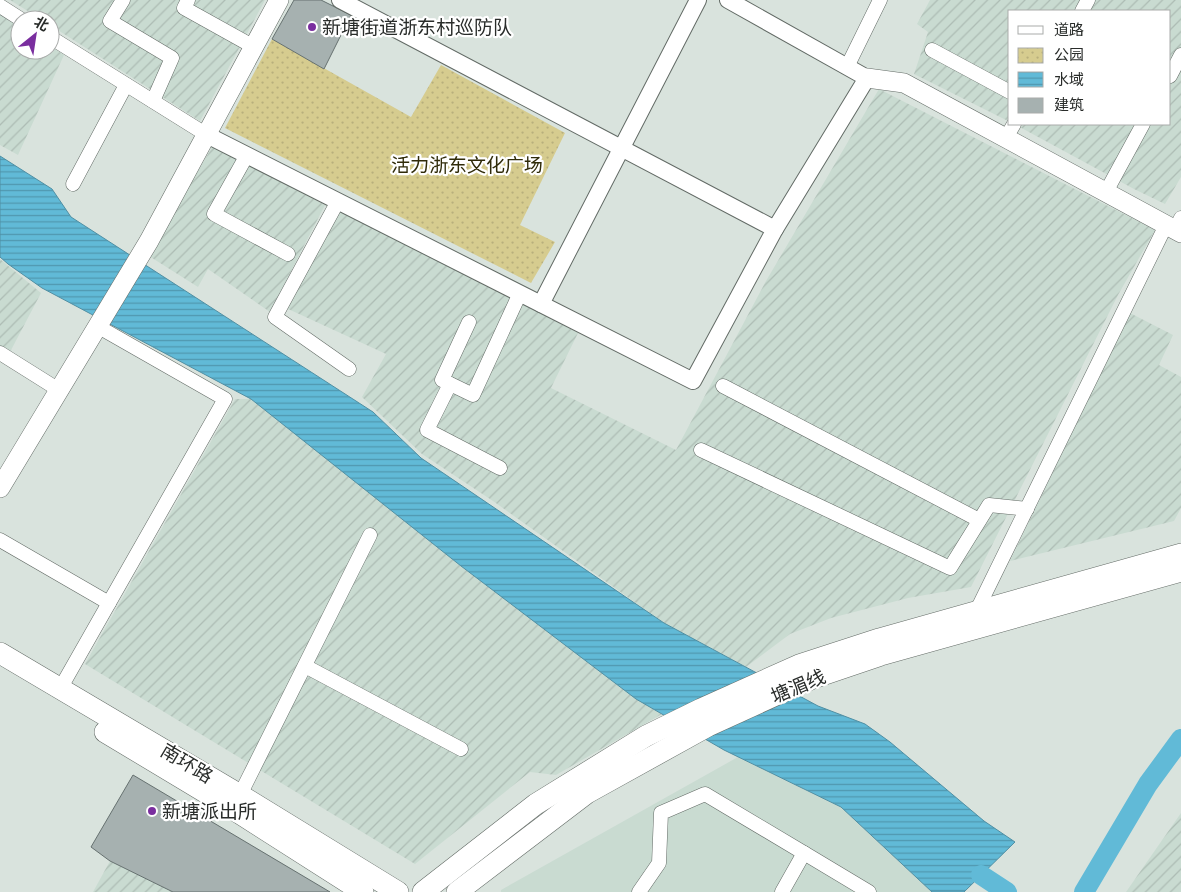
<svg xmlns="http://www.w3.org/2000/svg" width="1181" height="892" viewBox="0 0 1181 892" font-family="'Titillium Web','Noto Sans SC',sans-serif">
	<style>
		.built { fill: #c9dbd1 }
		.industrial { fill: url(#industrial-furrows) }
		.park { fill: url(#park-dots) }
		.water { fill: url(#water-rules); stroke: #508fa3 }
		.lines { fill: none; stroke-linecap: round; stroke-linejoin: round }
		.river { stroke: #61bad7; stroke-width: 20 }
		.building { fill: #a6b1b0; stroke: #667170 }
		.minor-casing { stroke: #636b66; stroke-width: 15 }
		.tertiary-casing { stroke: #636b66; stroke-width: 18 }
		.secondary-casing { stroke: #636b66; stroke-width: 20 }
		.primary-casing { stroke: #636b66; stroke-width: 22 }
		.minor { stroke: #fff; stroke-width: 14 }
		.tertiary { stroke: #fff; stroke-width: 16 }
		.secondary { stroke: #fff; stroke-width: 19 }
		.primary { stroke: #fff; stroke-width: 21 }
		.poi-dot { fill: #7a2e9f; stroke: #fff; stroke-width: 2 }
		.labels { text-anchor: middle; stroke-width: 4.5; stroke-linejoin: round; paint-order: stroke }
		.poi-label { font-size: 19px; fill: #292c2a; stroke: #fff; text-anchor: start }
		.park-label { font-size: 19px; fill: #302b09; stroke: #fff }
		.street-label { font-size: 19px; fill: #292c2a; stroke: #fff }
	</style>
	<defs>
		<pattern id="industrial-furrows" width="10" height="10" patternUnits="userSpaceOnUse" patternTransform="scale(1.25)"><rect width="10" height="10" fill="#c9dbd1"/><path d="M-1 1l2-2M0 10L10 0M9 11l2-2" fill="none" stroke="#adbcb4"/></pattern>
		<pattern id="park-dots" width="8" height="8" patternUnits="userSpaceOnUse" patternTransform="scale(1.25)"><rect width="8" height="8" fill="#d6cc8f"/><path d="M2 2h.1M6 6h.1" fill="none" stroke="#b8af7c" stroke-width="1.8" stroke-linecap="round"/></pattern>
		<pattern id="water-rules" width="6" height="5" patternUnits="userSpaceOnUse" patternTransform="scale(1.25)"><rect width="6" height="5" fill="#61bad7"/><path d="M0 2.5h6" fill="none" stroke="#5097af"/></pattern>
	</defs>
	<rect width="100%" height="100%" fill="#d9e3dd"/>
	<!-- built -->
	<path class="built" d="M738,757L841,807L932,892H501V890Z"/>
	<!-- industrial -->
	<g class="industrial">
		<path d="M10,0H265L200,121L50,25V20H42Z"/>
		<path d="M930,0H1181V177L1165,204L1134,189L1014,124H1170V11H1010V122L914,74L928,32L917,24Z"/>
		<path d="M0,14L20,27V50H50V46L64,55L18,155L0,145Z"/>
		<path d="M879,89L1155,230L1118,295L971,587L908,598L831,618L790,634L746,667L664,623L493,501L422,454L362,397L386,354L286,308L340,211L440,258L578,333L551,388L676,450L766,281Z"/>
		<path d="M212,147L325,205L270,312L208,269L198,287L149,256Z"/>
		<path d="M0,259L41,293L10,352L0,348Z"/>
		<path d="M1130,313L1173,335L1159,365L1181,377V508L1174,521L1010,561Z"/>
		<path d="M235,399H251L461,566L636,699L662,714L556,775L530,772L415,864L85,664Z"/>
		<path d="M1181,813V892H1126Z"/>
		<path d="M110,861L173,892H93Z"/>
	</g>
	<!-- park -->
	<path class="park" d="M272,39L411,117L441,65L565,133L520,225L555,242L531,283L225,128Z"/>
	<!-- water -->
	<path class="water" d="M0,156L52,189L71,217L373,412L421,458L664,623L818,706L865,724L890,742L984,821L1015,842L964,892H932L841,807L724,750L636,699L461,566L251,399L42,288L8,264L0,257Z"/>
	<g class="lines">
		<!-- river -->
		<g class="river">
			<path d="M981,875L1007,892"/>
			<path d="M1084,892L1148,784L1181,739"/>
		</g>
	</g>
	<!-- building -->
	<g class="building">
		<path d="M294,0H321L351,15L324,69L272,39Z"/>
		<path d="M133,775L330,892H173L110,861L91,847Z"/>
	</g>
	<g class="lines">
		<!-- minor casing -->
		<g class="minor-casing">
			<g id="minor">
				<path d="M123,0L110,21L172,58L153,101"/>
				<path d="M188,0L184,8L254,47"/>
				<path d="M0,6L22,20"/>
				<path d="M1082,11L1088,0"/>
				<path d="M50,37L207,135"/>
				<path d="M932,50L1010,92"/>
				<path d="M847,67L880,0"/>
				<path d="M1170,76L1181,55"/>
				<path d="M1006,138L1014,124"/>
				<path d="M247,155L214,214L288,254"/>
				<path d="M73,184L126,85"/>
				<path d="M1106,192L1143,124"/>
				<path d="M338,201L275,317L349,369"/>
				<path d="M1175,230L1181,218"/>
				<path d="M469,322L442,380L473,395L520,293"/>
				<path d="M0,353L59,390"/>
				<path d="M450,384L427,430L500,468"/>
				<path d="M723,386L979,520"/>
				<path d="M701,450L950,568L989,505L1027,509"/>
				<path d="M0,540L109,603"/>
				<path d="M976,612L1166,225"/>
				<path d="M305,666L461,749"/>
				<path d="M60,689L225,399L97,326"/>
				<path d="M240,795L370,535"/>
				<path d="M804,853L869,892"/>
				<path d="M639,892L659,863L661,813L705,794L804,853L782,892"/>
			</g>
		</g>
		<!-- tertiary casing -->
		<g class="tertiary-casing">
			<g id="tertiary">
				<path d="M728,0L867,78L775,229"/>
				<path d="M207,135L693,381L775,229L340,0"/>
				<path d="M541,304L698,0"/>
			</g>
		</g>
		<!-- secondary casing -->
		<g class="secondary-casing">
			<g id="secondary">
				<path d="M867,78L904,83L1181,233"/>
				<path d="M0,488L149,241L279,0"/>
			</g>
		</g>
		<!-- primary casing -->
		<g class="primary-casing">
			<g id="primary">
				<path d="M0,653L240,795L398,892"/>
				<path d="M105,732L225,804L363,892"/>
				<path d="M423,892L536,804L646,736L701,709L799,665L879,639L1181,554"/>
				<path d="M457,892L587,793L708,726L813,678L881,655L1181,571"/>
			</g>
		</g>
		<!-- minor -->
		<use href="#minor" class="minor"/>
		<!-- tertiary -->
		<use href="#tertiary" class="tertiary"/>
		<!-- secondary -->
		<use href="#secondary" class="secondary"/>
		<!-- primary -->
		<use href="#primary" class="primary"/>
	</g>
	<!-- markers -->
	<g class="poi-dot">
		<circle cx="312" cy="27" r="5"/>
		<circle cx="152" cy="811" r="5"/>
	</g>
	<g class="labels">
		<!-- poi labels -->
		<g class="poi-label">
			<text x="322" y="34">新塘街道浙东村巡防队</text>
			<text x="162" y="818">新塘派出所</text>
		</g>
		<!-- park labels -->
		<g class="park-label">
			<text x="467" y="172">活力浙东文化广场</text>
		</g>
		<!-- street labels -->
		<g class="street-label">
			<text transform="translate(798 686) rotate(-23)" y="7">塘湄线</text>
			<text transform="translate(187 763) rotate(31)" y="7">南环路</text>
		</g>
	</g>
	<!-- legend -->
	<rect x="1008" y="10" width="162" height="115" fill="#ffffff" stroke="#a9abaa"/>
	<rect x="1018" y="26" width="25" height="8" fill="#ffffff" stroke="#a9abaa"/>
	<text x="1054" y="35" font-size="15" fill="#292c2a">道路</text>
	<rect x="1018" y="48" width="25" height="15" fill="url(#park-dots)" stroke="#a9abaa"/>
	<text x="1054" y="60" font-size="15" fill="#292c2a">公园</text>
	<rect x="1018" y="72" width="25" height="15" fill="url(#water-rules)" stroke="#a9abaa"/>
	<text x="1054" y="85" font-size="15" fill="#292c2a">水域</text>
	<rect x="1018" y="98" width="25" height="15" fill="#a6b1b0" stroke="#a9abaa"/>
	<text x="1054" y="110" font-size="15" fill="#292c2a">建筑</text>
	<!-- north arrow -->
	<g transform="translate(35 35) rotate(30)"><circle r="24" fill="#ffffff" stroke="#a9abaa"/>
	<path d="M0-4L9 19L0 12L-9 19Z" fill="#7a2e9f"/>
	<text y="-8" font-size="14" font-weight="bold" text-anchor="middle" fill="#292c2a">北</text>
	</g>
</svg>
